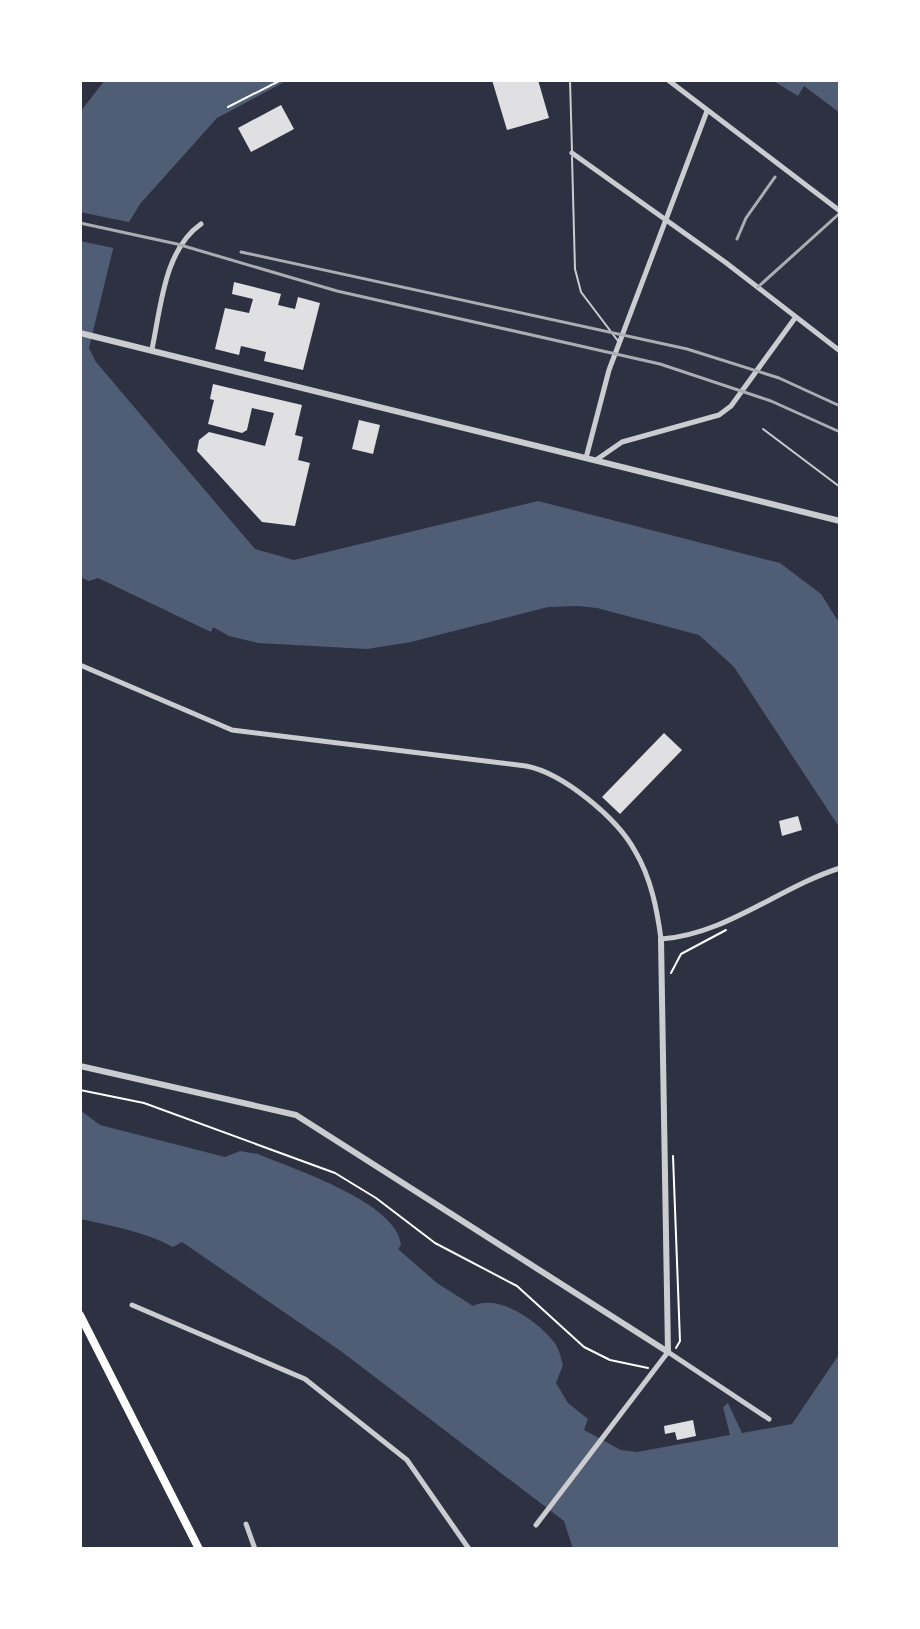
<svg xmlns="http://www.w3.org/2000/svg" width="920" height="1629" viewBox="0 0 920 1629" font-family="'PT Sans Narrow',sans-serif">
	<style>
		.water { fill: #4f5d75 }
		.pier { fill: #2d3142 }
		.building { fill: #e0e0e3 }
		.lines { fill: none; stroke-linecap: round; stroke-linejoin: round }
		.path { stroke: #fff; stroke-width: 2 }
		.service { stroke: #caccd0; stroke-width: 2 }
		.minor { stroke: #caccd0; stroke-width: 5 }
		.tertiary { stroke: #caccd0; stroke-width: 6 }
		.primary { stroke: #fff; stroke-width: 8 }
		.rail { stroke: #abadb3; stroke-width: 3 }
	</style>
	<rect width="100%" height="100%" fill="#2d3142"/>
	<!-- water -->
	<g class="water">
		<path d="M105,80H288L217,118L140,204L113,249L89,348L96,362L135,408L255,549L294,560L538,501L780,563L821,594L840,624V873L839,827L734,667L699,635L597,608L578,606L548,607L411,642L367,649L258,643L229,636L213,627L211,632L98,578L89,581L80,577V112Z"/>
		<path d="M772,80H840V113L804,86L798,96Z"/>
		<path d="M80,1110L100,1125L225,1157L240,1151L258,1154C293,1169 397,1202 401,1245L398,1249L437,1283L473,1306C498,1293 538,1321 554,1342C559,1348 561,1358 563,1365L556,1383L568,1403L588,1419L584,1430L621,1450L637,1452L730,1435L723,1407L728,1403L742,1433L792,1424L840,1353V1549H573L564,1521L342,1352L182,1242L173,1247C145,1232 113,1226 80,1219Z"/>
	</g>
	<!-- pier -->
	<path class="pier" d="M80,212L133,223L118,249L80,241Z"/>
	<!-- building -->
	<g class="building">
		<path d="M492,80H538L549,118L507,130Z"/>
		<path d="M281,105L294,129L251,152L238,128Z"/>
		<path d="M234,282L281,294L278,305L295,309L298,297L320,303L303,370L264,361L266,352L241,346L239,355L215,349L225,308L249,313L253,299L232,294Z"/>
		<path d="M213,384L302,405L295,435L303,437L298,460L310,463L295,526L262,522L197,451L199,440L209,432L265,446L274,413L252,408L247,430L242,433L208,424L214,400L210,399Z"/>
		<path d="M359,420L380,425L373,454L352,449Z"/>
		<path d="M664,733L682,750L620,814L602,797Z"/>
		<path d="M798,816L802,830L782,836L779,821Z"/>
		<path d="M693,1420L696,1436L677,1440L675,1432L665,1434L664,1426Z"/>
	</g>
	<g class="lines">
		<!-- path -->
		<g class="path">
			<path d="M228,107L281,80"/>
			<path d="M671,973L681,954L726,930"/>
			<path d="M80,1090L144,1103L335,1173L376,1198L435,1243L517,1286L584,1347L610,1360L648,1368"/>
			<path d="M673,1156L680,1341L676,1348"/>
		</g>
		<!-- service -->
		<g class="service">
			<path d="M570,80L572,151"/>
			<path d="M572,157L575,269L581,292L618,341"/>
			<path d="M763,429L840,487"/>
		</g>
		<!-- minor -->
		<g class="minor">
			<path d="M668,80L840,211"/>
			<path d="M572,153L725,262L840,351"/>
			<path d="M152,349C161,307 164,250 201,224"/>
			<path d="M586,458L609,370L707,111"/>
			<path d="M596,460L622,442L719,415L731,406L795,318"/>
			<path d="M80,665L232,730L526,766C563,773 617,818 635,851C651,878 657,909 661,939C725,935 780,887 840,868"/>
			<path d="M132,1305L305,1379L407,1460L469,1549"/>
			<path d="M246,1524L255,1549"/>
			<path d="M536,1525L668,1352L769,1419"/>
		</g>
		<!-- tertiary -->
		<g class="tertiary">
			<path d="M80,333L840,521"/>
			<path d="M661,939L668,1352"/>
			<path d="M80,1066L296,1115L668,1352"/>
		</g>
		<!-- primary -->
		<path class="primary" d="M80,1315L199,1549"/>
		<!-- rail -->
		<g class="rail">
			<path d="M80,223L177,244L337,291L660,364L771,401L840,432"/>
			<path d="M737,239L746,218L775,177"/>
			<path d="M241,252L687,349L779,378L840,406"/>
			<path d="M758,287L840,213"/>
		</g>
	</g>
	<!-- border -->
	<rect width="920" height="1629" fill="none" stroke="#ffffff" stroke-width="164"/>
</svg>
